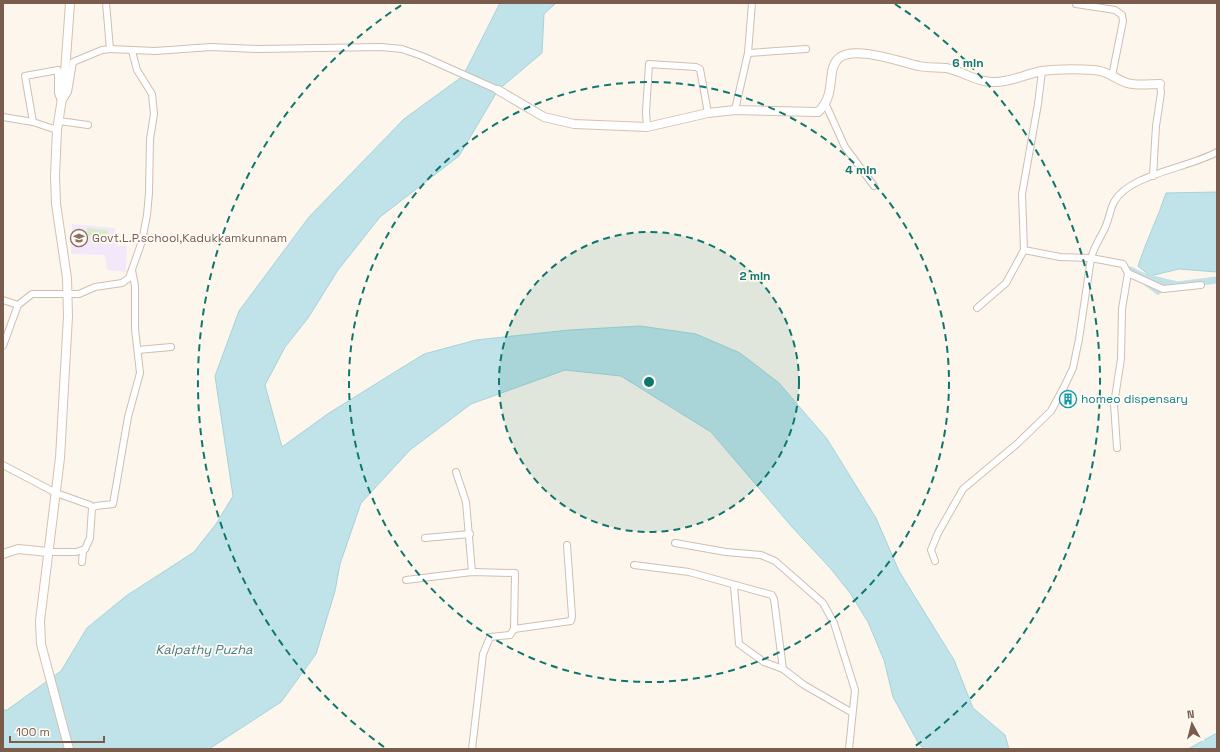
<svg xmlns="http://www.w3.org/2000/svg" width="1220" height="752" viewBox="0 0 1220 752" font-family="'Space Grotesk',sans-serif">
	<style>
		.education { fill: #f3e8fa }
		.green { fill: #d8ecc9 }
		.water { fill: #bfe3e8; stroke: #a5d3da }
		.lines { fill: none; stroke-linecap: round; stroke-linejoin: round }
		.canal { stroke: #bfe3e8; stroke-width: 7 }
		.street-casing { stroke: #d1beb0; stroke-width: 8 }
		.secondary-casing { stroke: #d6c0b0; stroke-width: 10 }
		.street { stroke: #fff; stroke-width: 6 }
		.secondary { stroke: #fff; stroke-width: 8 }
		.ring { fill: none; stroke: #0f766e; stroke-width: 2; stroke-dasharray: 7 5 }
		.labels { text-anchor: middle; stroke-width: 3.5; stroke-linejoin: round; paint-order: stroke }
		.education-label { font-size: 12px; fill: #785e54; stroke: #fffaf3; text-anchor: start }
		.culture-label { font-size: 12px; fill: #0d838f; stroke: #fffaf3; text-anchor: start }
		.water-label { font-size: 13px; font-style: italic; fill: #437c86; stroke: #fffaf3 }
		.centre { fill: #0f766e; stroke: #fffaf3; stroke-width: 2 }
		.ring-label { font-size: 12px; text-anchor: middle; font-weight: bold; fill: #0f766e; stroke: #fffaf3; stroke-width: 3.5; stroke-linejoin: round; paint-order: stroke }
	</style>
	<rect width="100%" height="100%" fill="#fdf6ec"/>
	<!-- education -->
	<path class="education" d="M72,224L115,228L117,246H127L126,272L107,270L105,255L71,254Z"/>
	<!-- green -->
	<path class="green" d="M87,228L108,230L109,235L87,236Z"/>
	<!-- water -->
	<g class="water">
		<path d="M500,3H556L544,14L542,53L498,90L459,156L380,217L338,270L308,318L285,347L265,385L282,447L329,413L424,354L476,340L569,330L640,326L696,334L740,353L779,383L827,439L876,518L899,571L954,660L973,708L1005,735L1009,749H924L919,744L893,697L884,660L868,622L850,593L831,569L792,527L711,432L621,376L565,370L471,404L410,450L361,503L340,564L335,591L316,654L281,702L209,749H3V710H7L61,671L87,628L126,596L194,552L216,524L233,496L215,376L239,311L309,217L404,119L463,76Z"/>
		<path d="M1217,192V272L1179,269L1150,276L1138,266C1146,241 1158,218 1166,193Z"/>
		<path d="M1217,733V749H1188Z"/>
	</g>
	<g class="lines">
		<!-- canal -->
		<g class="canal">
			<path d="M1138,276L1130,270L1144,277L1177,285L1217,280"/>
			<path d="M1146,282L1158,291"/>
		</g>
		<!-- street casing -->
		<g class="street-casing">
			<g id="street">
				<path d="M106,3L110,49"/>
				<path d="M1076,4L1115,10L1122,15L1123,21L1112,76"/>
				<path d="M748,53L806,49"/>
				<path d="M63,100L68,92L73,62L102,50L110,49L155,51L211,47L258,49L381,47L402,49L422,56L498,90"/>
				<path d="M826,105L845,147L874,186"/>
				<path d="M735,110L748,53L752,3"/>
				<path d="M3,117L33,122L57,130"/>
				<path d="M59,121L88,125"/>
				<path d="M33,122L25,76L58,70V93L61,101"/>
				<path d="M647,127L646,112L649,64L696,67L700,69L708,113"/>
				<path d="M1153,176L1156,126L1161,93L1160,84"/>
				<path d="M1024,250L1060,257L1091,258L1123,264L1128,273L1122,309L1121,359L1114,404L1117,448"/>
				<path d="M1128,273L1163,289L1201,285"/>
				<path d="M3,300L18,305"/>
				<path d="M977,308L1006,283L1024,250L1022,194L1038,104L1042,71"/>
				<path d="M3,346L18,305L32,294H79L95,287L122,283L129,278L142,241L147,215L149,193L150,139L154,114L152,94L137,70L132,51"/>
				<path d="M138,350L171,347"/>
				<path d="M3,465L56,493L90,505"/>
				<path d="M456,472L466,502L472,572"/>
				<path d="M425,538L470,534"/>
				<path d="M675,543L726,552L761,555L775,561L823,603L834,623L855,690L849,749"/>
				<path d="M48,552H76L85,549L90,538L92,508L96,506L113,504L128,417L140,373L135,329V286L132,270"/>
				<path d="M935,561L931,550L938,533L963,489L1018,443L1051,411L1064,387L1073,368L1079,339L1091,258C1094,247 1100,238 1105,228C1109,219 1110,210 1114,202C1129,174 1189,168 1217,152"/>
				<path d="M82,562L83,551L85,549"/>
				<path d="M634,565L689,572L772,595L774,599L783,669"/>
				<path d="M406,580L472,572L515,573L514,629L510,635L490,637L483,654L472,749"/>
				<path d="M734,586L739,644L764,662L783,669L804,685L851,712"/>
				<path d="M514,629L571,621L572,616L567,545"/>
			</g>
		</g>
		<!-- secondary casing -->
		<g class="secondary-casing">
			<g id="secondary">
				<path d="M498,90L544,117L574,124L647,127L708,113L735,110L818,112C838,93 825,70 839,58C854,45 901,62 919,66C927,68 937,67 946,68C963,71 977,83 995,82C1011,82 1026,74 1042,71C1058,69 1077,69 1094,70C1106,70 1115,79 1127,83C1136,86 1150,84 1160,84"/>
				<path d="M3,554L18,549L48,552"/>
				<path d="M69,749L41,644L40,621L60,458L68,316L67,278L56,204L55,176L57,130L64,86L70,3"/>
			</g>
		</g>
		<!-- street -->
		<use href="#street" class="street"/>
		<!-- secondary -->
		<use href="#secondary" class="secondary"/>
	</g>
	<!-- distance rings -->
	<circle cx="649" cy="382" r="150" fill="#0f766e" fill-opacity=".12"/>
	<g class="ring">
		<circle cx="649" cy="382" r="150"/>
		<circle cx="649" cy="382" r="300"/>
		<path d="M384 747A451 451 0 0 1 403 4M895 4A451 451 0 0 1 914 747"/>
	</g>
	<!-- icons -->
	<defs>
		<g id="school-ring" transform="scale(0.9)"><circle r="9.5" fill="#fffaf3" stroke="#8d6e63" stroke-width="1.5"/><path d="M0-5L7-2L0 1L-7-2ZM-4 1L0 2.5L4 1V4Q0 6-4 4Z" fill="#8d6e63"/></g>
		<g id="building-ring" transform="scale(0.9)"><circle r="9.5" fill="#fffaf3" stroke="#0f9aa8" stroke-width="1.5"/><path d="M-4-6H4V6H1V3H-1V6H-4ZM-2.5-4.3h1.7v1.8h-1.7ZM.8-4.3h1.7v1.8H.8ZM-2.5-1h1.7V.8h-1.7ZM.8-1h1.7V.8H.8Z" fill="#0f9aa8"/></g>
	</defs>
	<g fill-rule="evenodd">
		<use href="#school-ring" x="79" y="238"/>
		<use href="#building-ring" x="1068" y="399"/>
	</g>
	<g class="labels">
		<!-- education labels -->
		<g class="education-label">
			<text x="92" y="242">Govt.L.P.school,Kadukkamkunnam</text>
		</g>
		<!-- culture labels -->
		<g class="culture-label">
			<text x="1081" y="403">homeo dispensary</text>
		</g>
		<!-- water labels -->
		<g class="water-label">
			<text x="204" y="654">Kalpathy Puzha</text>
		</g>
	</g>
	<circle cx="649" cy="382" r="6" class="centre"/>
	<g class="ring-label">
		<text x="968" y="67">6 min</text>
		<text x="861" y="174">4 min</text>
		<text x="755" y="280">2 min</text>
	</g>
	<!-- border -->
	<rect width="1220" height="752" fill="none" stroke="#7a5c4d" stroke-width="8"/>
	<!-- north arrow -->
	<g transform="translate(1192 724) rotate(353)" stroke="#fffaf3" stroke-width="3" paint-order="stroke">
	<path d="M0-3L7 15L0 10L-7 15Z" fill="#7a5c4d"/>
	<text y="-6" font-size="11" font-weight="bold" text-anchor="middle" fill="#7a5c4d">N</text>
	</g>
	<!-- scale -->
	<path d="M10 736v6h94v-6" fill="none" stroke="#7a5c4d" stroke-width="2"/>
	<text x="16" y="736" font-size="12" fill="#7a5c4d" stroke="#fffaf3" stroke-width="3" paint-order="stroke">100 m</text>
</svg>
